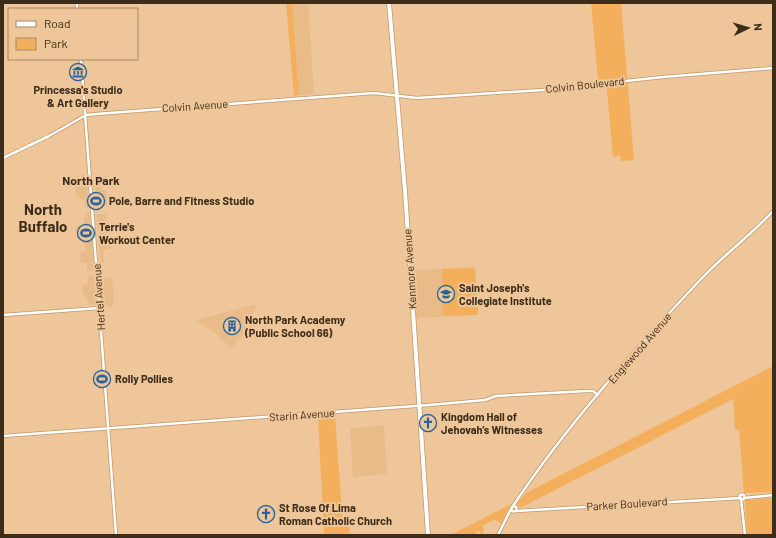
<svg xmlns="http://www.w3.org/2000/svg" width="776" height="538" viewBox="0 0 776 538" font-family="Barlow,sans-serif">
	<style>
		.built { fill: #e8bb89 }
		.green { fill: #f3af5b }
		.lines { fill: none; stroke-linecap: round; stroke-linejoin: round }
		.minor-casing { stroke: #be986c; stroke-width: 4 }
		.major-casing { stroke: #be986c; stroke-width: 5.5 }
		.minor { stroke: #fff; stroke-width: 2.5 }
		.major { stroke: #fff; stroke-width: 4 }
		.labels { text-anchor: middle; stroke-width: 4; stroke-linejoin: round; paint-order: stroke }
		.street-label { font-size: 11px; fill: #3c2c1a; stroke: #eec699 }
		.poi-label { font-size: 11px; font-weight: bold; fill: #3c2c1a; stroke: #eec699; text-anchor: start }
		.neighbourhood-label { font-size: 12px; font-weight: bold; fill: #3c2c1a; stroke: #eec699 }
		.district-label { font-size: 15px; font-weight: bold; fill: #3c2c1a; stroke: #eec699 }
	</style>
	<rect width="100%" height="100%" fill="#eec699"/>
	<!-- built -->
	<g class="built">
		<path d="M292,3H308L314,94L299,95Z"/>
		<path d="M100,182L101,190H106L107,206L97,207L95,183Z"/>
		<path d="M87,183L89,207L85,208V199H78V196H76L75,184Z"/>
		<path d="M89,212L91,237L77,238L76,226L84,225L83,217H86L85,213Z"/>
		<path d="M106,214L107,235L99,236L96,215Z"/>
		<path d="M110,239L111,249L103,250L104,263H101L98,241Z"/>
		<path d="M85,241H92L94,271H87V263H81L80,252L86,251Z"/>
		<path d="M475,267L479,315L415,318L413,270Z"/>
		<path d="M94,275L96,305H89L88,299H86L85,295H83L82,285L88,284L87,276Z"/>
		<path d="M112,277L114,297L112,307L104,305L102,278Z"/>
		<path d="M257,304L245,332L231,348L214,332L196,320Z"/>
		<path d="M384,425L387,474L353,477L350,429Z"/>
	</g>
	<!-- green -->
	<g class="green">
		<path d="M286,3H292L299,95L294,96Z"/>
		<path d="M591,3H621L634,160L621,161L620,156L613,157L606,80H598Z"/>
		<path d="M475,268L478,312L475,315L445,316L443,315L442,269Z"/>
		<path d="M773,366V492L744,493L739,430H735L733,399L520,508L517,504L526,493Z"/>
		<path d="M335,415L343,526H349L350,535H324L318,417Z"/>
		<path d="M773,498V535H747L745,500Z"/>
		<path d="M511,504L501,523L494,520L482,526L484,529L482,535H480V531H477L476,534H471L472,535H451Z"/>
	</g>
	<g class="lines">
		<!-- minor casing -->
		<g class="minor-casing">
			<g id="minor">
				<path d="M77,3V9"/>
				<path d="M81,59L116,535"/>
				<path d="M3,158L49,136L86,115L96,114L374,93L417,98L543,90L663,77L773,68"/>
				<path d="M3,315L100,308"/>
				<path d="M3,436L429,405L485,400L496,396L587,391H593L598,395"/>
				<circle cx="742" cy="497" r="2.5"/>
				<path d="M744,498L773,495"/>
				<path d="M741,499L745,535"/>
				<path d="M513,506C566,426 636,348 702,278C725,254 751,235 773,211"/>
				<circle cx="514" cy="509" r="2.5"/>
				<path d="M516,511L741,498"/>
				<path d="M498,535L511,509"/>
			</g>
		</g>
		<!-- major casing -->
		<g class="major-casing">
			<path id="major" d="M389,3L405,191L428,535"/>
		</g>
		<!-- minor -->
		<use href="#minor" class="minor"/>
		<!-- major -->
		<use href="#major" class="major"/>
	</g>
	<!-- icons -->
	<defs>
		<g id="museum-ring" transform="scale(0.9)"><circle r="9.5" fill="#eec699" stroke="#28649b" stroke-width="1.5"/><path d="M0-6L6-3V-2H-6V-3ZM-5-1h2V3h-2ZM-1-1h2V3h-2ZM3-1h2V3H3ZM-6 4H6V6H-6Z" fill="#28649b"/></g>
		<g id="stadium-ring" transform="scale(0.9)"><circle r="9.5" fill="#eec699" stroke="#28649b" stroke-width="1.5"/><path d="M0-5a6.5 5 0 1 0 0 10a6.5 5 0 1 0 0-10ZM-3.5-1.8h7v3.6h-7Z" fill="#28649b"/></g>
		<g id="school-ring" transform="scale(0.9)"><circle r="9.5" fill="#eec699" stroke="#28649b" stroke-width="1.5"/><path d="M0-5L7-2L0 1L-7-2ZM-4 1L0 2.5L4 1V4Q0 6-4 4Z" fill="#28649b"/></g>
		<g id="building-ring" transform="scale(0.9)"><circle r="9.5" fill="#eec699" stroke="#28649b" stroke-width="1.5"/><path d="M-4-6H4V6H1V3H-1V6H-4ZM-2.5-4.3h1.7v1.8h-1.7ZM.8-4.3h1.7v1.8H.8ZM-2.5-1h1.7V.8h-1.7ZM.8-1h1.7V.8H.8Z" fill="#28649b"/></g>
		<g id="church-ring" transform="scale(0.9)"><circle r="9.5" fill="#eec699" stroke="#28649b" stroke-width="1.5"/><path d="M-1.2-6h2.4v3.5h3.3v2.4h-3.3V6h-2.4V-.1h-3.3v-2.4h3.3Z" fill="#28649b"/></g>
	</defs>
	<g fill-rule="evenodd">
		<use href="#museum-ring" x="78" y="72"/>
		<use href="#stadium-ring" x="96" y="201"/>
		<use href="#stadium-ring" x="86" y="233"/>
		<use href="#school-ring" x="446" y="294"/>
		<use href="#building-ring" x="232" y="326"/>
		<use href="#stadium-ring" x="102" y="379"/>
		<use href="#church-ring" x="428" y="423"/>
		<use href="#church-ring" x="266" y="514"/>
	</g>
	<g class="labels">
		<!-- street labels -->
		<g class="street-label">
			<text transform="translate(585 85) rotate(-6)" y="4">Colvin Boulevard</text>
			<text transform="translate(195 106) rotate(-4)" y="4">Colvin Avenue</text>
			<text transform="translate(410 269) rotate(-94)" y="4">Kenmore Avenue</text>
			<text transform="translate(99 297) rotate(-94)" y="4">Hertel Avenue</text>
			<text transform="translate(640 348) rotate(-49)" y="4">Englewood Avenue</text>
			<text transform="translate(302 415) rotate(-4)" y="4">Starin Avenue</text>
			<text transform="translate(627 504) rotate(-4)" y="4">Parker Boulevard</text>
		</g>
		<!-- poi labels -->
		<g class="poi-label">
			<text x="78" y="94" text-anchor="middle">Princessa's Studio<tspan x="78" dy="13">&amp; Art Gallery</tspan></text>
			<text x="109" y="205">Pole, Barre and Fitness Studio</text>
			<text x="99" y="231">Terrie's<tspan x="99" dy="13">Workout Center</tspan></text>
			<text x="459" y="292">Saint Joseph's<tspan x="459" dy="13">Collegiate Institute</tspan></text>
			<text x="245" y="324">North Park Academy<tspan x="245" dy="13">(Public School 66)</tspan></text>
			<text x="115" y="383">Rolly Pollies</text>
			<text x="441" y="421">Kingdom Hall of<tspan x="441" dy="13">Jehovah’s Witnesses</tspan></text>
			<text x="279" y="512">St Rose Of Lima<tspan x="279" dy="13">Roman Catholic Church</tspan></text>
		</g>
		<!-- neighbourhood labels -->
		<g class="neighbourhood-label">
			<text x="91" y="185">North Park</text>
		</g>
		<!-- district labels -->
		<g class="district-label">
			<text x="43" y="215">North<tspan x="43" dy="17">Buffalo</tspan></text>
		</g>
	</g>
	<!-- border -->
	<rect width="776" height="538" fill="none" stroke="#3c2c1a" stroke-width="8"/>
	<!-- legend -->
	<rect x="8" y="8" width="130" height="52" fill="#eec699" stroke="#a78866"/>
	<rect x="16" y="21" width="20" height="6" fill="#ffffff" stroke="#a78866"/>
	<text x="44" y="28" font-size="12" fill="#3c2c1a">Road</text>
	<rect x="16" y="38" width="20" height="12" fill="#f3af5b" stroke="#a78866"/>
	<text x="44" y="48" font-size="12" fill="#3c2c1a">Park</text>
	<!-- north arrow -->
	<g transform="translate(748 28) rotate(85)" stroke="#eec699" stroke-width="3" paint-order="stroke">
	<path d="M0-3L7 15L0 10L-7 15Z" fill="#3c2c1a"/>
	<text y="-6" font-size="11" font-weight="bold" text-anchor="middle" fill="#3c2c1a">N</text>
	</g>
</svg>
